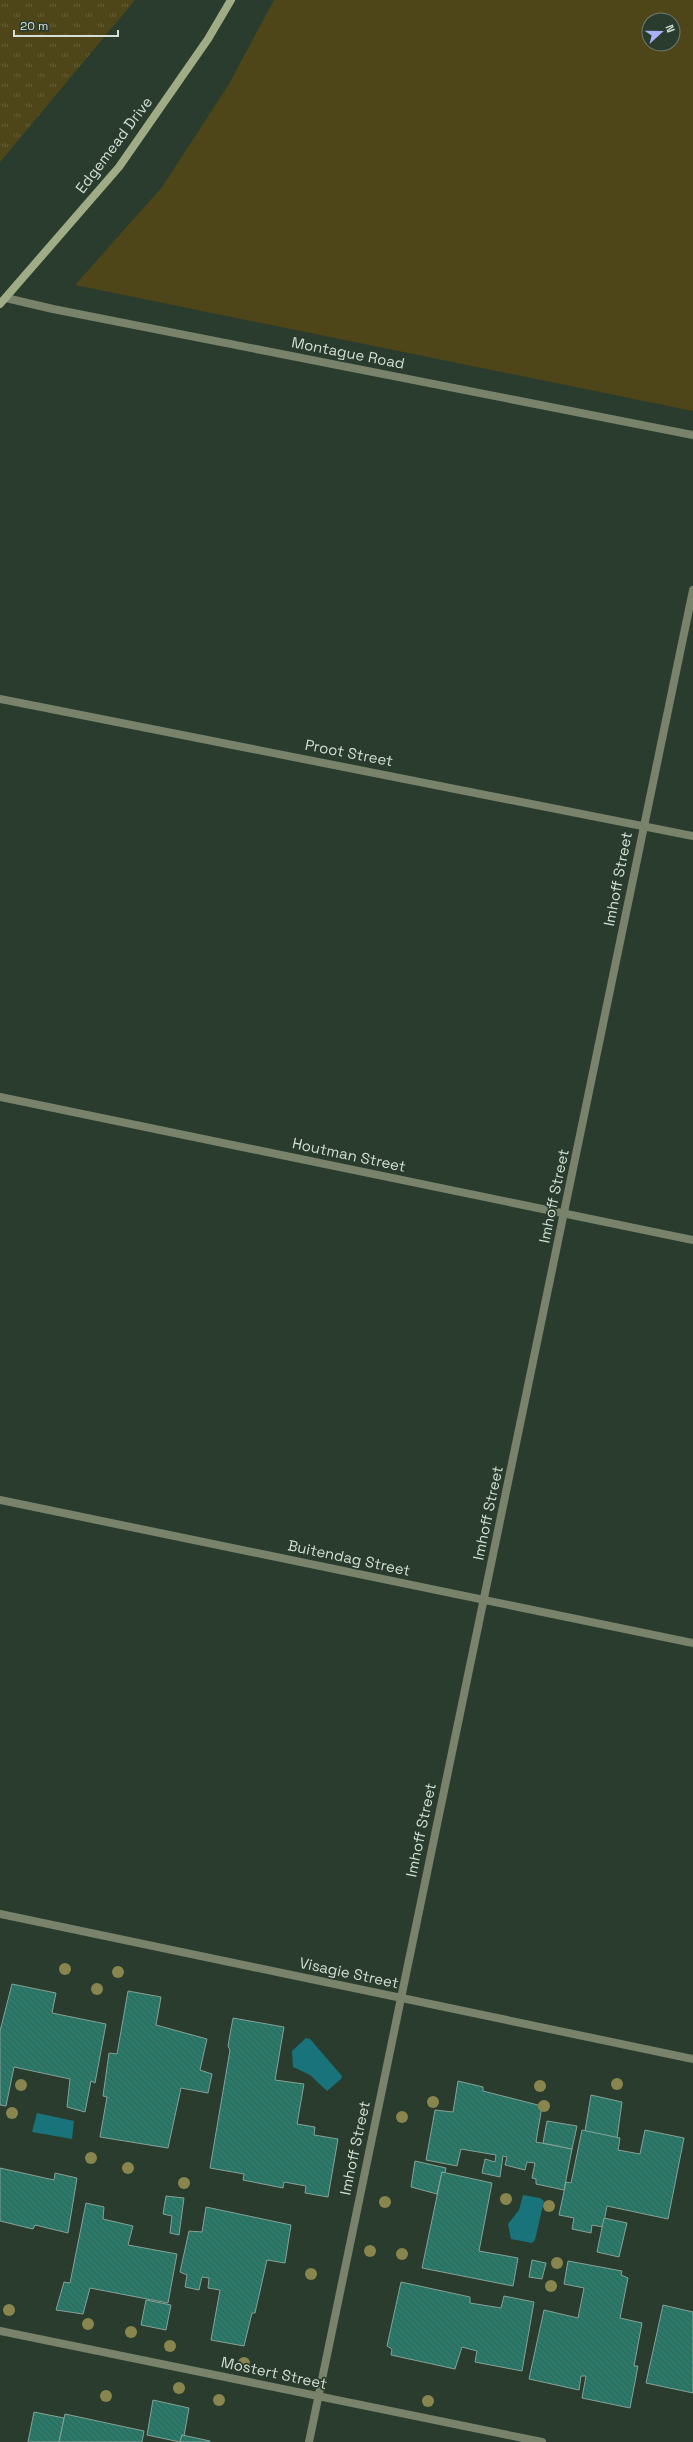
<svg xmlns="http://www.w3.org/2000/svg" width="693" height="2442" viewBox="0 0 693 2442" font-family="'Space Grotesk',sans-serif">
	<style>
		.grass { fill: url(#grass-tufts) }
		.park { fill: #4e4519; fill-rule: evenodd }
		.water { fill: #18747a }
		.building { fill: url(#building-back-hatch); stroke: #85a299 }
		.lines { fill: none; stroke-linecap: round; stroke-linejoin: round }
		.street { stroke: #79826a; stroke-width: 8 }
		.secondary { stroke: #9fac86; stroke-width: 8 }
		.tree { fill: #88854e }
		.labels { text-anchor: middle; stroke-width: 3.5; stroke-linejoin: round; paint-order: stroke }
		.street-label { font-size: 15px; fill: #d4dfd6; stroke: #2a3c2d }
	</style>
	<defs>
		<pattern id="grass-tufts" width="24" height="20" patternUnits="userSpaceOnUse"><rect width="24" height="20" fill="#4e4519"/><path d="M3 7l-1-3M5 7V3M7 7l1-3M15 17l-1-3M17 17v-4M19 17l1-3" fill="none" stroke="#675f3a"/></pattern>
		<pattern id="building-back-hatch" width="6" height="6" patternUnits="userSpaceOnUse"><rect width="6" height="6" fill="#2b7968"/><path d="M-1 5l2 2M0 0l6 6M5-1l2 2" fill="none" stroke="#346156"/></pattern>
	</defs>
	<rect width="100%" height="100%" fill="#2a3c2d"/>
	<!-- grass -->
	<path class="grass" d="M0,0H135L0,162Z"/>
	<!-- park -->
	<path class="park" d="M274,0H693V411L75,285L162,187L229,84ZM649,20H673V44H649Z"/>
	<!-- water -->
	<g class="water">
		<path d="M306,2038L310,2039L342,2076L341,2079L327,2091L310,2075L293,2067L292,2051Z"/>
		<path d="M37,2113L74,2121L72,2139L32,2132Z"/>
		<path d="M523,2195L540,2198L544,2201L535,2240L532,2243L511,2239L508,2224L519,2210Z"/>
	</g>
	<!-- building -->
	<g class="building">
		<path d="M12,1984L56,1993L52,2013L106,2024L95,2083L91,2081L85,2112L67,2107L70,2079L14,2067L6,2106L0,2105V2031Z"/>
		<path d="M128,1991L161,1997L156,2025L207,2039L200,2070L212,2074L208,2093L181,2088L168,2148L100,2137L107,2097L103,2096L109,2053L117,2054Z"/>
		<path d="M233,2018L284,2027L275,2080L304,2084L297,2124L315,2127L314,2135L338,2139L328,2197L305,2193L306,2186L284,2182L283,2188L243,2180L244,2174L210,2168L230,2050L228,2046Z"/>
		<path d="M458,2081L483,2087V2091L542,2106L536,2142L572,2149L564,2190L536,2184V2179L532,2178L535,2163L527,2162L525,2170L505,2165L507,2157L503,2156L500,2177L482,2173L485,2159L495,2162L496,2155L461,2149L457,2166L426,2160L435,2110L453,2112Z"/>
		<path d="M591,2095L622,2102L617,2138L585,2131Z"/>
		<path d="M547,2121L577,2126L572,2149L543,2143Z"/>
		<path d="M582,2130L620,2138L618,2150L640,2154L645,2130L684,2138L668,2219L607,2206L603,2227L592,2225L591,2233L572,2229L574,2218L559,2215L566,2182L571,2183Z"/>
		<path d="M415,2161L446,2168L445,2173L442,2172L437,2194L411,2187Z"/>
		<path d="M0,2168L54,2180L55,2173L77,2178L68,2233L35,2225L33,2229L0,2221Z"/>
		<path d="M442,2172L492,2183L479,2251L518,2258L513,2286L422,2268Z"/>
		<path d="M166,2196L184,2198L179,2235L170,2233L172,2216L163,2214Z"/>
		<path d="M86,2203L104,2207L103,2219L133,2226L128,2245L177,2254L168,2303L90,2288L83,2314L56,2310L64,2282L70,2283Z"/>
		<path d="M206,2207L291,2225L285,2263L267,2260L255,2313H252L244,2346L211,2340L220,2290L208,2288L209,2278L202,2277L199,2290L185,2287L187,2275L180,2272L189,2231L202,2232Z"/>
		<path d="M604,2218L627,2223L619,2257L597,2252Z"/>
		<path d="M532,2260L546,2263L542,2279L529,2277Z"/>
		<path d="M568,2261L622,2271L621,2275L628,2278L620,2318L642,2323L634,2366H638L630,2408L582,2398L586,2376H581L579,2390L529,2379L544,2310L578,2318L584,2288L564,2284Z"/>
		<path d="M401,2282L470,2297V2303L501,2308L504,2296L534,2302L522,2371L475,2362L477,2351L462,2347L455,2369L391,2355L392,2349L387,2346Z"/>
		<path d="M146,2300L171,2305L166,2330L141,2325Z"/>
		<path d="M663,2305L693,2312V2393L646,2383Z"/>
		<path d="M153,2400L189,2408L184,2436L182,2435L180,2442L147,2435Z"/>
		<path d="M34,2412L64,2418L59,2442H28Z"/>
		<path d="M65,2414L144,2431L142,2442H59Z"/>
		<path d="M182,2435L210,2441V2442H180Z"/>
	</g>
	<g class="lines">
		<!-- street -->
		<g class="street">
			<path d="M6,298L53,309L693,435"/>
			<path d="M0,699L693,836"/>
			<path d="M0,1097L693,1240"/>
			<path d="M0,1500L693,1643"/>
			<path d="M0,1914L693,2059"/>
			<path d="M0,2331L542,2442"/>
			<path d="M309,2442L693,590"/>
		</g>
		<!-- secondary -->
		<path class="secondary" d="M0,304L119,167L208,39L231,0"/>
	</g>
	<!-- trees -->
	<g class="tree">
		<circle cx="65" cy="1969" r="6"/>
		<circle cx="118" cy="1972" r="6"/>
		<circle cx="97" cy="1989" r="6"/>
		<circle cx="617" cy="2084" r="6"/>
		<circle cx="21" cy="2085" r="6"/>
		<circle cx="540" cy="2086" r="6"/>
		<circle cx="433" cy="2102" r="6"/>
		<circle cx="544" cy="2106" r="6"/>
		<circle cx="12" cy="2113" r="6"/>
		<circle cx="402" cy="2117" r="6"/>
		<circle cx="91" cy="2158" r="6"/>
		<circle cx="128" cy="2168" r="6"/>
		<circle cx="184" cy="2183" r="6"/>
		<circle cx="506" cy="2199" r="6"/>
		<circle cx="385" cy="2202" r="6"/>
		<circle cx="549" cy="2206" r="6"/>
		<circle cx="370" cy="2251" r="6"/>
		<circle cx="402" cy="2254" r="6"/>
		<circle cx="557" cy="2263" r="6"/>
		<circle cx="311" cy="2274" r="6"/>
		<circle cx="551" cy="2286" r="6"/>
		<circle cx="9" cy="2310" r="6"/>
		<circle cx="88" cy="2324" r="6"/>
		<circle cx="131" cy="2332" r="6"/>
		<circle cx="170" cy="2346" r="6"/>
		<circle cx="244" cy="2363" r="6"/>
		<circle cx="179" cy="2388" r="6"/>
		<circle cx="106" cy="2396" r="6"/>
		<circle cx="219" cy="2400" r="6"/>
		<circle cx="428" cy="2401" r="6"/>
	</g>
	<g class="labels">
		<!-- street labels -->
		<g class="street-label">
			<text transform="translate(114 145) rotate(-53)" y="5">Edgemead Drive</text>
			<text transform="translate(348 353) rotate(11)" y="5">Montague Road</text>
			<text transform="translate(349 753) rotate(11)" y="5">Proot Street</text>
			<text transform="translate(618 879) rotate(-79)" y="5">Imhoff Street</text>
			<text transform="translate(349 1155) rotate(12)" y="5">Houtman Street</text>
			<text transform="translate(554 1196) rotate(-78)" y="5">Imhoff Street</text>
			<text transform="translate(488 1513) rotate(-78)" y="5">Imhoff Street</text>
			<text transform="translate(349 1558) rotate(12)" y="5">Buitendag Street</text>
			<text transform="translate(421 1830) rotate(-78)" y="5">Imhoff Street</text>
			<text transform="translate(349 1973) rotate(12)" y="5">Visagie Street</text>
			<text transform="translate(355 2148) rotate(-78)" y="5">Imhoff Street</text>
			<text transform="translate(274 2373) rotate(12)" y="5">Mostert Street</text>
		</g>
	</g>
	<!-- north arrow -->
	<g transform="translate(661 32) rotate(69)"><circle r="19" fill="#2a3c2d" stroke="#6e7d71"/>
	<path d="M0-3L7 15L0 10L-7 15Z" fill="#aab0fb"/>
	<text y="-6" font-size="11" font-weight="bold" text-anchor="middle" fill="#d4dfd6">N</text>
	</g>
	<!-- scale -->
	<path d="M14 30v6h104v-6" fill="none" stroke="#d4dfd6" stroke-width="2"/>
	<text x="20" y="30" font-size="12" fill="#d4dfd6" stroke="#2a3c2d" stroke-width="3" paint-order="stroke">20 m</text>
</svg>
